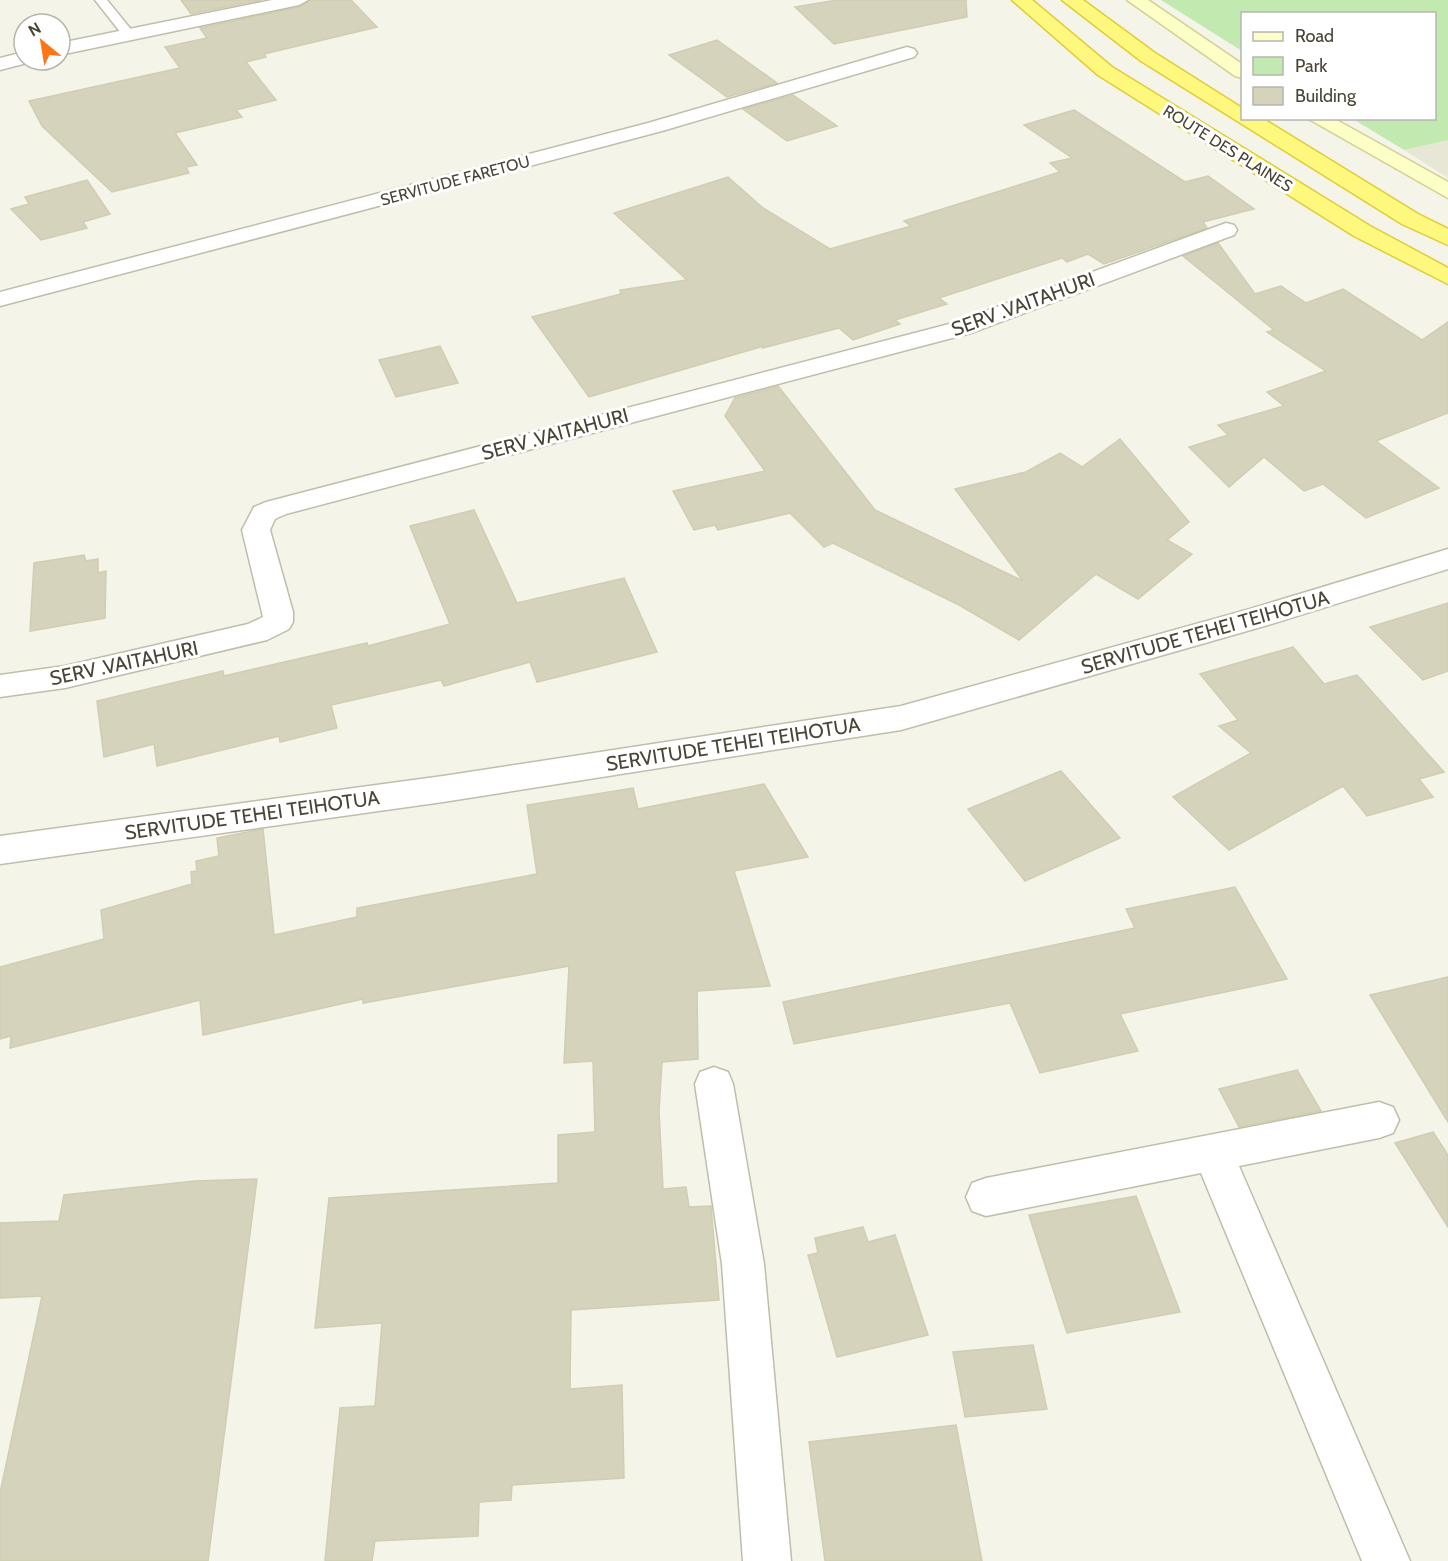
<svg xmlns="http://www.w3.org/2000/svg" width="1448" height="1561" viewBox="0 0 1448 1561" font-family="Cabin,sans-serif">
	<style>
		.residential { fill: #e8e7d6 }
		.green { fill: #c1e9b0 }
		.building { fill: #d6d3bd; stroke: #d1cdb0; stroke-width: 1.5 }
		.lines { fill: none; stroke-linecap: round; stroke-linejoin: round }
		.service-casing { stroke: #c0beaa; stroke-width: 3 }
		.minor-casing { stroke: #c0beaa; stroke-width: 3 }
		.secondary-casing { stroke: #d1d194; stroke-width: 3 }
		.trunk-casing { stroke: #dfcd37; stroke-width: 3 }
		.service { fill: #fff; fill-rule: evenodd }
		.minor { fill: #fff; fill-rule: evenodd }
		.secondary { fill: #feffc7; fill-rule: evenodd }
		.trunk { fill: #fff87f; fill-rule: evenodd }
		.labels { text-anchor: middle; stroke-width: 6; stroke-linejoin: round; paint-order: stroke }
		.far-street-label { font-size: 16px; fill: #484536; stroke: #fff }
		.street-label { font-size: 20px; fill: #484536; stroke: #fff }
	</style>
	<rect width="100%" height="100%" fill="#f4f4e8"/>
	<!-- residential -->
	<path class="residential" d="M1448,140V178L1404,150Z"/>
	<!-- green -->
	<path class="green" d="M1161,0H1448V140L1404,150L1353,119L1434,118V14H1242V51Z"/>
	<!-- building -->
	<g class="building">
		<path d="M181,0H261L191,14Z"/>
		<path d="M310,0H351L377,27L264,54L266,57L246,62L276,100L236,110L242,117L175,133L197,165L186,167L189,173L112,192L42,126L29,101L180,68L165,47L207,38L200,28L299,7Z"/>
		<path d="M837,0H966L967,17L834,44L795,7Z"/>
		<path d="M717,40L777,83L727,97L669,55Z"/>
		<path d="M793,95L837,126L787,141L743,109Z"/>
		<path d="M1074,110L1185,182L1208,176L1254,209L1203,222L1207,228L1104,264L1088,254L1067,262L1062,258L939,298L947,304L895,320L900,324L853,340L839,328L763,348L764,346L589,397L532,317L621,294L620,290L687,280L614,213L728,177L763,208L830,249L911,226L904,221L1060,172L1050,163L1072,158L1024,125Z"/>
		<path d="M87,180L110,214L83,222L87,228L41,240L11,209L29,204L25,197Z"/>
		<path d="M1218,243L1255,294L1281,286L1306,303L1343,289L1422,340L1448,322V413L1376,441L1439,488L1366,518L1323,484L1304,491L1264,457L1229,487L1189,447L1228,435L1218,425L1284,406L1267,392L1326,371L1267,332L1274,330L1183,256Z"/>
		<path d="M440,346L458,383L396,397L379,360Z"/>
		<path d="M778,386L875,510L1023,581L955,489L1026,472L1060,453L1082,467L1120,439L1189,522L1167,540L1192,554L1138,599L1096,574L1019,640L959,605L833,543L824,547L790,513L718,530L715,525L694,530L673,491L765,471L725,416L735,398Z"/>
		<path d="M474,510L517,603L624,578L657,652L537,682L530,662L444,686L441,680L331,705L337,728L280,742L279,736L157,766L154,744L104,757L97,701L223,671L224,676L367,643L368,646L450,624L410,526Z"/>
		<path d="M84,555L86,561L98,559V573L106,571L105,618L30,631L34,563Z"/>
		<path d="M1448,603V671L1423,680L1370,627Z"/>
		<path d="M1293,647L1324,684L1357,675L1444,772L1419,779L1433,797L1367,816L1343,786L1229,850L1173,797L1251,753L1219,726L1238,720L1200,674Z"/>
		<path d="M1061,771L1120,838L1025,881L968,809Z"/>
		<path d="M764,784L808,857L734,871L770,986L697,991L698,1059L662,1062L659,1111L663,1189L686,1187L689,1207L711,1206L719,1300L571,1310L570,1389L622,1385L624,1478L512,1485L511,1500L479,1502L478,1536L375,1541L372,1561H325L340,1408L375,1406L382,1323L315,1328L329,1198L558,1183V1135L595,1132L593,1061L564,1063L569,966L363,1003V999L203,1035L200,1000L10,1048L11,1036L0,1039V967L104,939L101,910L192,884L191,872L197,871L196,861L219,856L217,838L263,829L274,935L357,917V908L537,874L527,805L633,788L638,809Z"/>
		<path d="M1235,887L1287,979L1120,1014L1138,1051L1040,1073L1010,1003L794,1044L783,1002L1135,928L1126,909Z"/>
		<path d="M1448,977V1122L1370,995Z"/>
		<path d="M1297,1070L1321,1111L1239,1127L1219,1089Z"/>
		<path d="M1433,1132L1448,1155V1227L1395,1143Z"/>
		<path d="M257,1179L208,1561H0V1493L42,1296L0,1298V1223L59,1221L64,1195L195,1181Z"/>
		<path d="M1136,1196L1180,1312L1067,1333L1029,1215Z"/>
		<path d="M863,1227L868,1242L895,1235L928,1335L837,1357L808,1255L818,1253L815,1238Z"/>
		<path d="M1033,1345L1047,1409L965,1417L953,1352Z"/>
		<path d="M956,1425L982,1561H825L809,1442Z"/>
	</g>
	<g class="lines">
		<!-- service casing -->
		<g class="service-casing">
			<path id="service" d="M95,0H107L133,32V38H125Z"/>
		</g>
		<!-- minor casing -->
		<g class="minor-casing">
			<g id="minor">
				<path d="M272,0H308L299,5L60,55V43Z"/>
				<path d="M907,47L914,49L917,53L914,57L662,131L0,306V292L648,123Z"/>
				<path d="M24,52V60H32L31,62L0,70V58Z"/>
				<path d="M1226,223L1234,225L1237,230L1234,235L971,333L286,514L275,519L270,530L293,612V622L289,629L267,640L65,688L0,697V675L65,666L248,624L263,617L242,530L254,507L266,502L953,323Z"/>
				<path d="M1448,549V569L1268,625L901,730L443,802L0,864V836L443,776L901,706L1250,609Z"/>
				<path d="M714,1067L728,1072L733,1084L764,1264L791,1561H743L722,1264L695,1084L700,1072Z"/>
				<path d="M1379,1102L1393,1107L1399,1120L1393,1133L1379,1138L1239,1166L1410,1561H1362L1201,1173L986,1216L972,1211L966,1197L972,1183L986,1178Z"/>
			</g>
		</g>
		<!-- secondary casing -->
		<g class="secondary-casing">
			<g id="secondary">
				<path d="M1127,0H1148L1242,64V78L1235,76Z"/>
				<path d="M1307,118H1333L1448,182V198Z"/>
			</g>
		</g>
		<!-- trunk casing -->
		<g class="trunk-casing">
			<g id="trunk">
				<path d="M1012,0H1032L1112,67L1370,226L1448,268V284L1354,236L1098,75Z"/>
				<path d="M1062,0H1083L1155,53L1242,108V118H1262L1418,214L1448,229V245L1402,224L1141,61Z"/>
			</g>
		</g>
		<!-- service -->
		<use href="#service" class="service"/>
		<!-- minor -->
		<use href="#minor" class="minor"/>
		<!-- secondary -->
		<use href="#secondary" class="secondary"/>
		<!-- trunk -->
		<use href="#trunk" class="trunk"/>
	</g>
	<g class="labels">
		<!-- far-street labels -->
		<g class="far-street-label">
			<text transform="translate(1228 148) rotate(32)" y="6">ROUTE DES PLAINES</text>
			<text transform="translate(455 180) rotate(-15)" y="6">SERVITUDE FARETOU</text>
		</g>
		<!-- street labels -->
		<g class="street-label">
			<text transform="translate(1023 304) rotate(-20)" y="7">SERV .VAITAHURI</text>
			<text transform="translate(555 434) rotate(-15)" y="7">SERV .VAITAHURI</text>
			<text transform="translate(1205 632) rotate(-16)" y="7">SERVITUDE TEHEI TEIHOTUA</text>
			<text transform="translate(124 663) rotate(-12)" y="7">SERV .VAITAHURI</text>
			<text transform="translate(733 744) rotate(-9)" y="7">SERVITUDE TEHEI TEIHOTUA</text>
			<text transform="translate(252 815) rotate(-8)" y="7">SERVITUDE TEHEI TEIHOTUA</text>
		</g>
	</g>
	<!-- legend -->
	<rect x="1241" y="12" width="195" height="108" fill="#ffffff" stroke="#b6b5af" stroke-width="1.5"/>
	<rect x="1253" y="32" width="30" height="9" fill="#feffc7" stroke="#b6b5af" stroke-width="1.5"/>
	<text x="1295" y="42" font-size="18" fill="#484536">Road</text>
	<rect x="1253" y="57" width="30" height="18" fill="#c1e9b0" stroke="#b6b5af" stroke-width="1.5"/>
	<text x="1295" y="72" font-size="18" fill="#484536">Park</text>
	<rect x="1253" y="87" width="30" height="18" fill="#d6d3bd" stroke="#b6b5af" stroke-width="1.5"/>
	<text x="1295" y="102" font-size="18" fill="#484536">Building</text>
	<!-- north arrow -->
	<g transform="translate(42 42) rotate(330)"><circle r="28" fill="#ffffff" stroke="#b6b5af" stroke-width="1.5"/>
	<path d="M0-4.5L10 22L0 15L-10 22Z" fill="#fc7517"/>
	<text y="-9" font-size="16" font-weight="bold" text-anchor="middle" fill="#484536">N</text>
	</g>
</svg>
